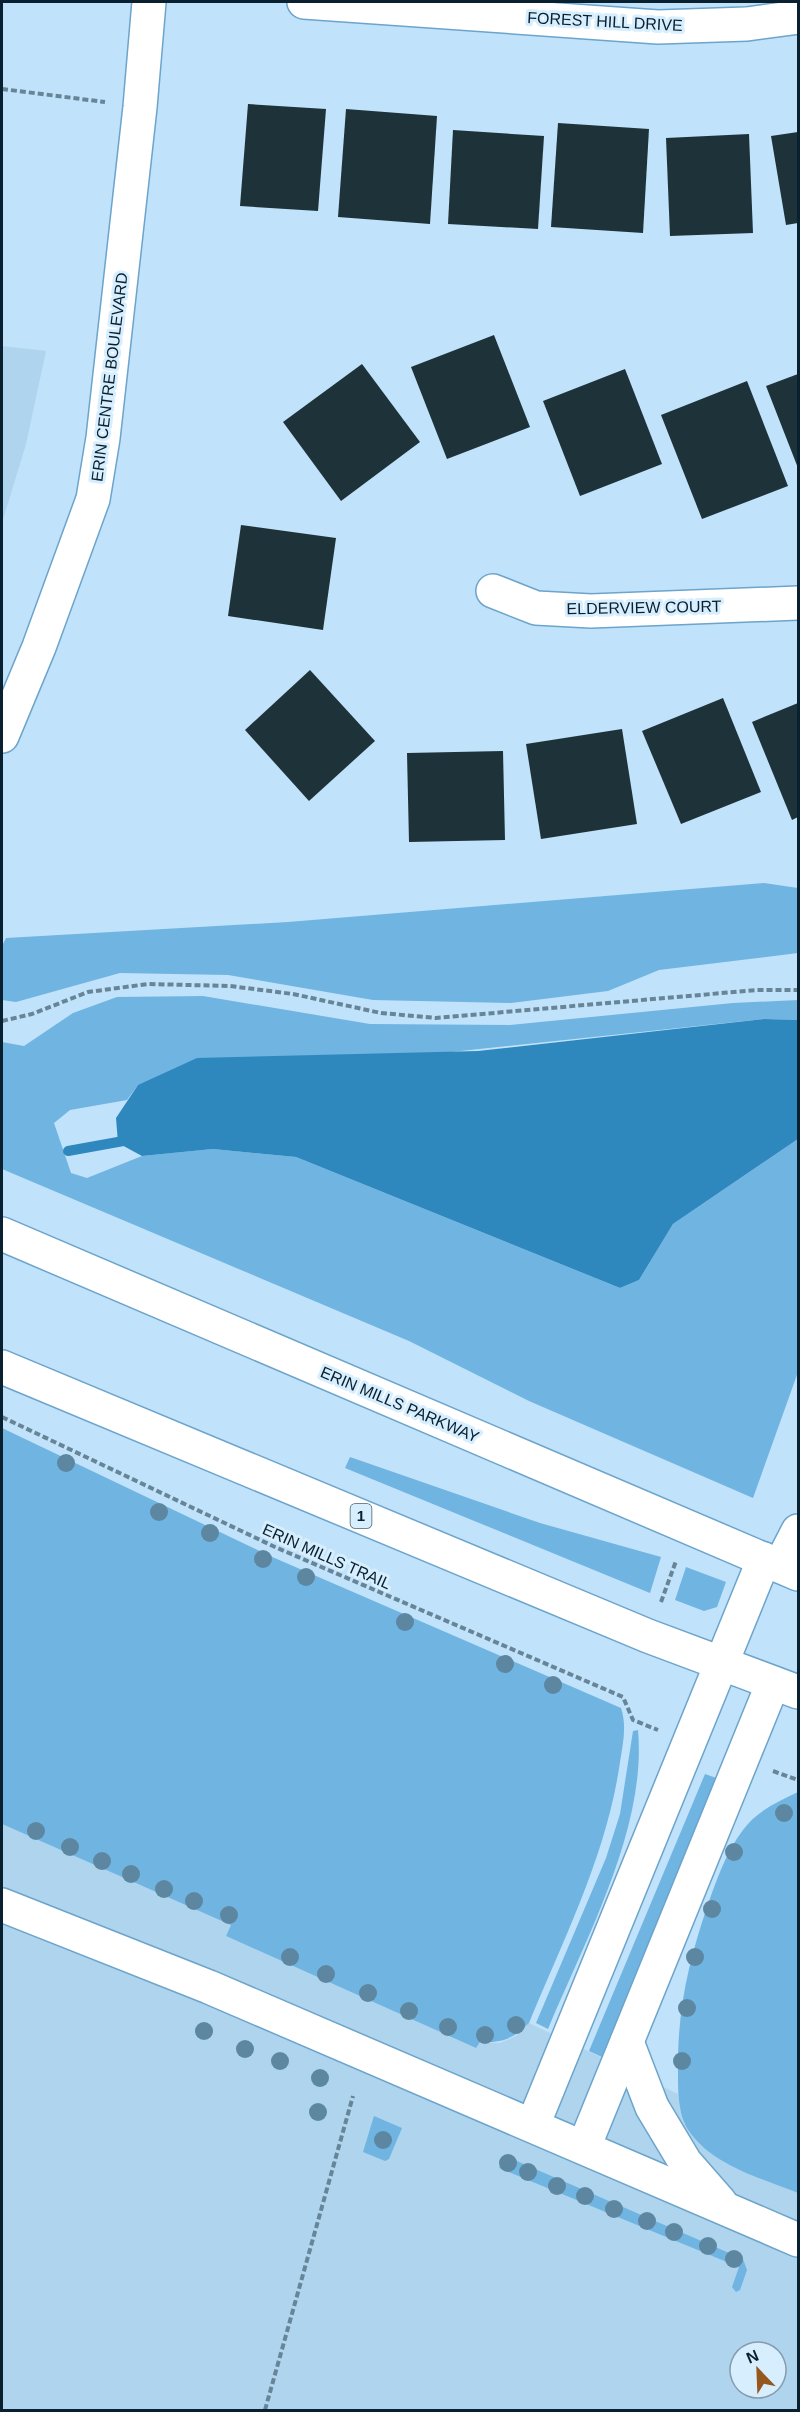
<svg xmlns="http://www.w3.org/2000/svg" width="800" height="2412" viewBox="0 0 800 2412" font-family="Helvetica,sans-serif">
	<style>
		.built { fill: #aed4ee; fill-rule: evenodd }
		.green { fill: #70b4e2 }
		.water { fill: #2f88bd }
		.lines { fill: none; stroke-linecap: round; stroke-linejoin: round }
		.stream { stroke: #2f88bd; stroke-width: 10 }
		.building { fill: #1e3239 }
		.minor-casing { stroke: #6ca4cb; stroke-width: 36 }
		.major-casing { stroke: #6ca4cb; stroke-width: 36 }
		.path { stroke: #688598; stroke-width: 4; stroke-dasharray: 6 3; stroke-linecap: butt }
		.minor { stroke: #fff; stroke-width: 33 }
		.major { stroke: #fff; stroke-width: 33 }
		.tree { fill: #5d87a1 }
		.labels { text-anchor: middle; stroke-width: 6; stroke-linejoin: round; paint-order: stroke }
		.shield { fill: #d7eefe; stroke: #465e6d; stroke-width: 1.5 }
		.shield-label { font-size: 15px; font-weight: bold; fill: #08202f }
		.street-label { font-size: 16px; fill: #08202f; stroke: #d7eefe }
	</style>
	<rect width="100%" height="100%" fill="#c0e2fa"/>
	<!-- built -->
	<g class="built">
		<path d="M2,346L46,351L26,444L2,523Z"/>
		<path d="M2,1824L232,1925L226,1936L476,2048L479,2042L500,2043L516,2036L529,2023L678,2094L680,2110L707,2150L724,2162L798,2193V2410H2ZM740,2352H776V2388H740Z"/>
	</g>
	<!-- green -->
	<g class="green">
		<path d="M764,883L798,888V953L659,970L608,991L511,1003L373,1000L228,975L120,973L16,1002L2,1000V946L6,938L288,922Z"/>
		<path d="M203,996L370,1024L510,1025L733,1003L798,1000V1020L764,1019L138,1085L127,1100L70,1110L54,1123L71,1173L87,1178L142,1156L213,1149L296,1157L620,1288L639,1280L673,1224L798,1139V1372L753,1498L529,1401L409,1341L2,1169V1042L24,1046L73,1013L117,997Z"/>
		<path d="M2,1428L270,1556L621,1708C627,1726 623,1743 620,1762C607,1854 564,1938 529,2023C513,2039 502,2043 480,2042L476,2048L226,1936L231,1925L2,1824Z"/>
		<path d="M350,1457L540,1523L661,1557L650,1593L345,1468Z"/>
		<path d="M686,1567L726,1582L717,1607L704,1611L675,1600Z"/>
		<path d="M638,1730C647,1828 585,1940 548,2029L536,2023L606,1858L620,1814L633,1731Z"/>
		<path d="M705,1774L719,1779L602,2057L589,2051Z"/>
		<path d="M798,1792V2193C761,2178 713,2166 689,2131C678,2115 678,2092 678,2074C677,2011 688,1963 708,1904C717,1879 726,1852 743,1830C757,1811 777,1802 798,1792Z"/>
		<path d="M374,2116L402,2128L389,2159L385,2161L363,2152Z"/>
		<path d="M505,2156L743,2259L747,2270L740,2290L736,2292L732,2287L739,2267L499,2168Z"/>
	</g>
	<!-- water -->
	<path class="water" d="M764,1019L798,1020V1139L673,1224L639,1280L620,1288L296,1157L213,1149L142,1156L118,1143L116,1118L138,1085L197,1058L478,1051Z"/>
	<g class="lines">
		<!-- stream -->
		<path class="stream" d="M68,1151L129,1140"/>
	</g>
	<!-- building -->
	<g class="building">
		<path d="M248,104L326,109L318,211L240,206Z"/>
		<path d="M346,109L437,116L430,224L338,217Z"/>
		<path d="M558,123L649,129L643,233L551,227Z"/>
		<path d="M453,130L544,136L538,229L448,224Z"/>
		<path d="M798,132V223L786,225L771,136Z"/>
		<path d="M749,134L753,233L670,236L666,138Z"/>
		<path d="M494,335L530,427L447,459L411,367Z"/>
		<path d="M362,364L420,442L341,501L283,422Z"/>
		<path d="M625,369L662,464L580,496L543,401Z"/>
		<path d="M798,374V468L766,386Z"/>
		<path d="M747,381L788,486L702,519L661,415Z"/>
		<path d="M241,525L336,538L323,630L228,616Z"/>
		<path d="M310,670L375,741L309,801L245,730Z"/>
		<path d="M723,698L761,792L681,824L642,731Z"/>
		<path d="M798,703V817L792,820L752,722Z"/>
		<path d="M622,729L637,824L541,839L526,744Z"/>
		<path d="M503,751L505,840L409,842L407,753Z"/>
	</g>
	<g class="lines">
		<!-- minor casing -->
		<g class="minor-casing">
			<g id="minor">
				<path d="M304,2L658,27L747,24L798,17"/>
				<path d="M493,591L536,608L591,611L798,603"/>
				<path d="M2,736L39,647L93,499L103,438L140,107L149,2"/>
				<path d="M780,1566L798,1531"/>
				<path d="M2,1905L209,1987L798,2240"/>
				<path d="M627,2042L652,2107L685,2162L720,2202"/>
				<path d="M533,2125L764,1559"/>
				<path d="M584,2147L773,1683"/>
			</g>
		</g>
		<!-- major casing -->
		<g class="major-casing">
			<g id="major">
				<path d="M2,1234L798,1574"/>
				<path d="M2,1367L648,1636L798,1692"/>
			</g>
		</g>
		<!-- path -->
		<g class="path">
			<path d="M2,89L105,102"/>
			<path d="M2,1021L32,1014L88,992L148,984L230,986L293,994L381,1013L436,1018L757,990H798"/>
			<path d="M2,1417L275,1547L623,1697L633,1720L658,1730"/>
			<path d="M661,1602L676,1561"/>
			<path d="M773,1771L798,1780"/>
			<path d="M265,2410L353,2096"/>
		</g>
		<!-- minor -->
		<use href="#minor" class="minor"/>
		<!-- major -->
		<use href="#major" class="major"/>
	</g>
	<!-- trees -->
	<g class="tree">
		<circle cx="66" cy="1463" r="9"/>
		<circle cx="159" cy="1512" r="9"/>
		<circle cx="210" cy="1533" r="9"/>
		<circle cx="263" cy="1559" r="9"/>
		<circle cx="306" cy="1577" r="9"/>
		<circle cx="405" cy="1622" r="9"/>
		<circle cx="505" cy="1664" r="9"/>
		<circle cx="553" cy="1685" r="9"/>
		<circle cx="784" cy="1813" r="9"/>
		<circle cx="36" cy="1831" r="9"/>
		<circle cx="70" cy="1847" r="9"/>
		<circle cx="734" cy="1852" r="9"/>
		<circle cx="102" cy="1861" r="9"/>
		<circle cx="131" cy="1874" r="9"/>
		<circle cx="164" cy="1889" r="9"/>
		<circle cx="194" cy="1901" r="9"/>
		<circle cx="712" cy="1909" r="9"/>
		<circle cx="229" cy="1915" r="9"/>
		<circle cx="290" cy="1957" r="9"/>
		<circle cx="695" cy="1957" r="9"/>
		<circle cx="326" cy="1974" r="9"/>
		<circle cx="368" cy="1993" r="9"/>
		<circle cx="687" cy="2008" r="9"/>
		<circle cx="409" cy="2011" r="9"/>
		<circle cx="516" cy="2025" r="9"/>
		<circle cx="448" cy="2027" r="9"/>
		<circle cx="204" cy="2031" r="9"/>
		<circle cx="485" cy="2035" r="9"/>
		<circle cx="245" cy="2049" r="9"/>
		<circle cx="280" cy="2061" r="9"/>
		<circle cx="682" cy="2061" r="9"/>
		<circle cx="320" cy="2078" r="9"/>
		<circle cx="318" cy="2112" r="9"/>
		<circle cx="383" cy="2140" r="9"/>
		<circle cx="508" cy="2163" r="9"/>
		<circle cx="528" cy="2172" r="9"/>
		<circle cx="557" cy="2186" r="9"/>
		<circle cx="585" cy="2196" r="9"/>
		<circle cx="614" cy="2209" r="9"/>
		<circle cx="647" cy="2221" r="9"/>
		<circle cx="674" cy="2232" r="9"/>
		<circle cx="708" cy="2246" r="9"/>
		<circle cx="734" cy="2259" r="9"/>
	</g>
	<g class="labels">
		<!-- shield labels -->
		<rect class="shield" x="350.5" y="1504" width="21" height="24" rx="4.5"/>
		<g class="shield-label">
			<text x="361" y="1521">1</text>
		</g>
		<!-- street labels -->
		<g class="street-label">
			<text transform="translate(605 21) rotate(3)" y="6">FOREST HILL DRIVE</text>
			<text transform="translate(109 377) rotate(-83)" y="6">ERIN CENTRE BOULEVARD</text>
			<text transform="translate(644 607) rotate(-1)" y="6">ELDERVIEW COURT</text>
			<text transform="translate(400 1404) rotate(23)" y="6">ERIN MILLS PARKWAY</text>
			<text transform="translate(327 1556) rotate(24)" y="6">ERIN MILLS TRAIL</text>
		</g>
	</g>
	<!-- border -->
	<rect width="800" height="2412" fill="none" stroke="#08202f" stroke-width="6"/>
	<!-- north arrow -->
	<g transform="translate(758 2370) rotate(337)"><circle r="28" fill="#d7eefe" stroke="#849cab" stroke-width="1.5"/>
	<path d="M0-4.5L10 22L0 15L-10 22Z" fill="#95571d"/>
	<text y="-9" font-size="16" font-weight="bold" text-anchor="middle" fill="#08202f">N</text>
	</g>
</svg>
